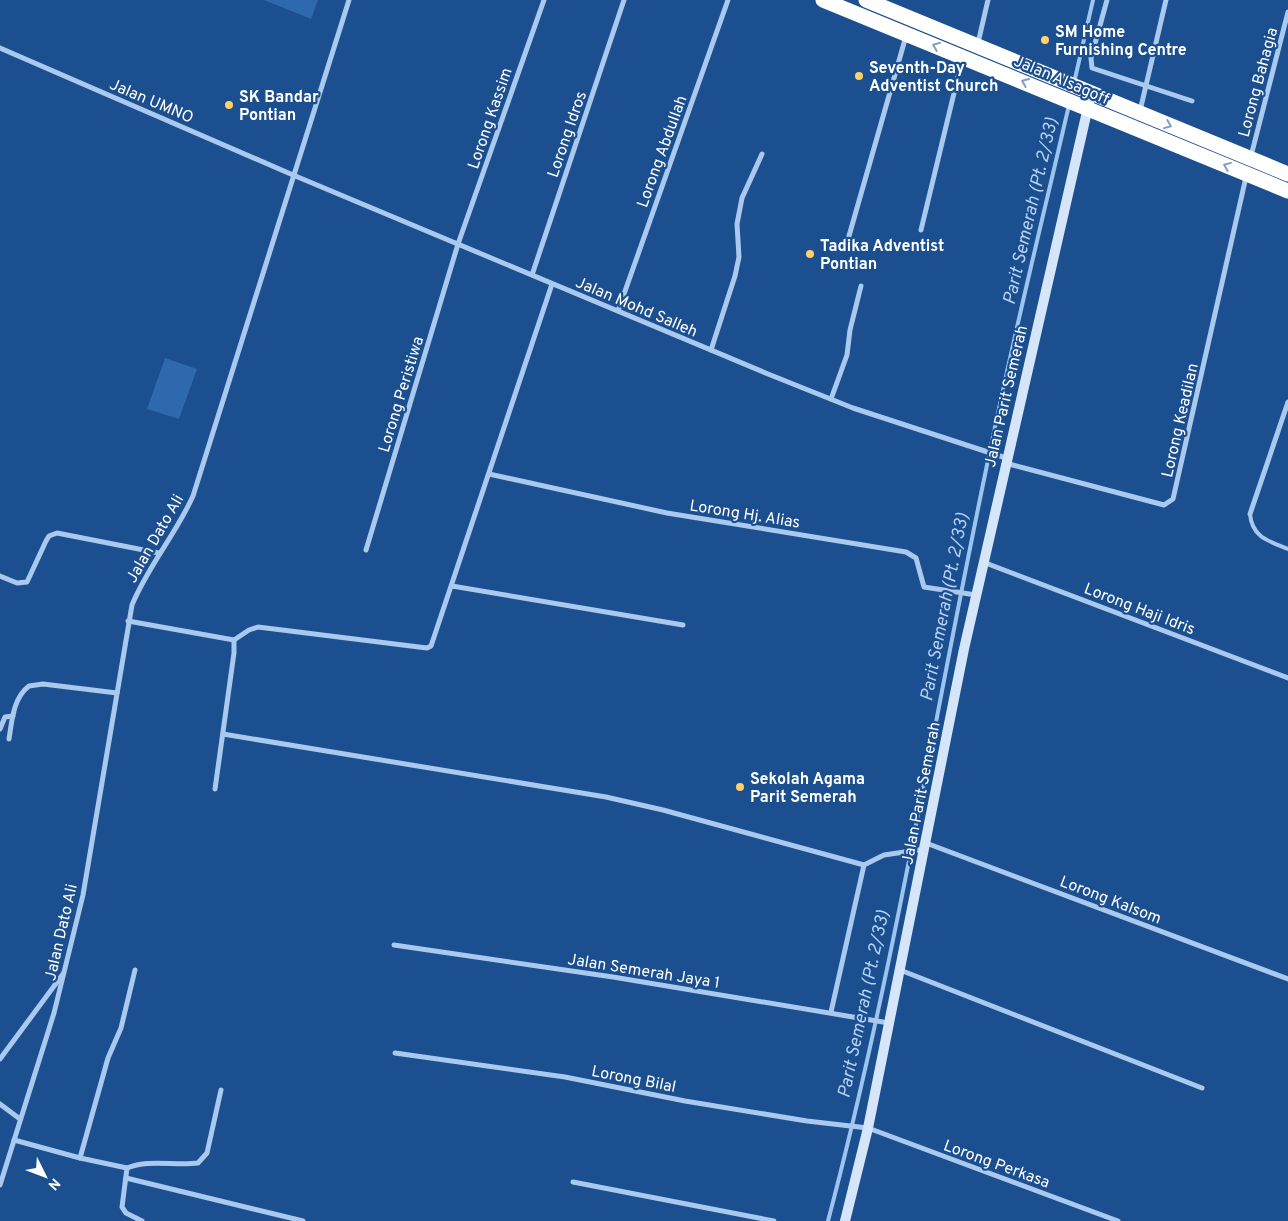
<svg xmlns="http://www.w3.org/2000/svg" width="1288" height="1221" viewBox="0 0 1288 1221" font-family="Overpass,sans-serif">
	<style>
		.green { fill: #2e69ad }
		.lines { fill: none; stroke-linecap: round; stroke-linejoin: round }
		.stream { stroke: #9cc4f0; stroke-width: 4 }
		.lane { stroke: #a9c9ee; stroke-width: 4 }
		.street { stroke: #a9c9ee; stroke-width: 5 }
		.secondary { stroke: #d6e6fa; stroke-width: 10 }
		.highway { stroke: #fff; stroke-width: 15 }
		.oneway { stroke: #829ec1 }
		.poi-dot { fill: #ffd166; stroke: #1b4f8f; stroke-width: 2 }
		.labels { text-anchor: middle; stroke-width: 4.5; stroke-linejoin: round; paint-order: stroke }
		.poi-label { font-size: 16px; font-weight: bold; fill: #fff; stroke: #1b4f8f; text-anchor: start }
		.street-label { font-size: 16px; fill: #fff; stroke: #1b4f8f }
		.water-label { font-size: 18px; font-style: italic; fill: #b5d3f5; stroke: #1b4f8f }
	</style>
	<rect width="100%" height="100%" fill="#1b4f8f"/>
	<!-- green -->
	<g class="green">
		<path d="M264,0H318L311,19Z"/>
		<path d="M165,358L197,369L179,419L147,409Z"/>
	</g>
	<g class="lines">
		<!-- stream -->
		<g class="stream">
			<path d="M1074,83L1093,0"/>
			<path d="M828,1221C898,956 939,685 997,418C1019,313 1045,209 1069,105"/>
		</g>
		<!-- lane -->
		<path class="lane" d="M1250,514C1252,537 1268,541 1288,549"/>
		<!-- street -->
		<g class="street">
			<path d="M1107,0L1091,58L1092,68L1192,101"/>
			<path d="M978,43L988,0"/>
			<path d="M0,48L293,175L768,374L853,408L1006,458"/>
			<path d="M1140,111L1166,0"/>
			<path d="M1251,156L1288,12"/>
			<path d="M921,230L962,60"/>
			<path d="M847,243L906,36"/>
			<path d="M532,275L624,0"/>
			<path d="M618,311L728,0"/>
			<path d="M711,350L735,276L739,257L737,224L742,198L762,154"/>
			<path d="M831,399L847,355L850,330L861,286"/>
			<path d="M1005,463L1164,505L1173,499L1246,177"/>
			<path d="M489,474L667,513L906,552L916,558L924,587L976,595"/>
			<path d="M1250,514L1288,402"/>
			<path d="M366,550L458,244L544,0"/>
			<path d="M983,562L1288,678"/>
			<path d="M0,576L17,583L27,582L46,541L49,536L57,533L159,553"/>
			<path d="M452,586L683,625"/>
			<path d="M128,621L234,640V653L215,789"/>
			<path d="M234,640L249,630L258,627L427,648L431,646L552,284"/>
			<path d="M0,729L5,717L13,716"/>
			<path d="M223,734L606,797L663,810L864,865"/>
			<path d="M9,739C12,721 13,698 29,686L43,684L117,693"/>
			<path d="M926,843L1288,979"/>
			<path d="M394,945L613,977L889,1023"/>
			<path d="M135,970L121,1028L108,1058L80,1158L127,1168L122,1207L126,1213L142,1221"/>
			<path d="M900,970L1202,1088"/>
			<path d="M831,1012L864,865L884,855L925,849"/>
			<path d="M395,1053L565,1077L685,1101L807,1121L868,1128L1118,1221"/>
			<path d="M0,1059L63,974"/>
			<path d="M0,1104L20,1119"/>
			<path d="M14,1140L80,1158"/>
			<path d="M127,1168C149,1159 174,1166 198,1163L207,1153L221,1090"/>
			<path d="M126,1178L303,1221"/>
			<path d="M573,1182L774,1221"/>
			<path d="M0,1185L54,1013L83,895L132,605C148,566 176,534 193,496L349,0"/>
		</g>
		<!-- secondary -->
		<path class="secondary" d="M845,1221L868,1128L964,649L1091,94"/>
		<!-- highway -->
		<g class="highway">
			<path d="M823,0L1288,191"/>
			<path d="M866,0L1288,174"/>
		</g>
	</g>
	<!-- one-way arrows -->
	<defs><path id="oneway-chevron" d="M-2-3.5L2.5 0L-2 3.5" fill="none" stroke-width="1.6" stroke-linecap="round" stroke-linejoin="round" transform="scale(1.25)"/></defs>
	<g class="oneway">
		<use href="#oneway-chevron" transform="translate(936 46) rotate(-158)"/>
		<use href="#oneway-chevron" transform="translate(1025 82) rotate(-157)"/>
		<use href="#oneway-chevron" transform="translate(1168 125) rotate(22)"/>
		<use href="#oneway-chevron" transform="translate(1227 166) rotate(-158)"/>
	</g>
	<!-- markers -->
	<g class="poi-dot">
		<circle cx="1045" cy="40" r="5"/>
		<circle cx="859" cy="76" r="5"/>
		<circle cx="229" cy="105" r="5"/>
		<circle cx="810" cy="254" r="5"/>
		<circle cx="740" cy="787" r="5"/>
	</g>
	<g class="labels">
		<!-- poi labels -->
		<g class="poi-label">
			<text x="1055" y="37">SM Home<tspan x="1055" dy="18">Furnishing Centre</tspan></text>
			<text x="869" y="73">Seventh-Day<tspan x="869" dy="18">Adventist Church</tspan></text>
			<text x="239" y="102">SK Bandar<tspan x="239" dy="18">Pontian</tspan></text>
			<text x="820" y="251">Tadika Adventist<tspan x="820" dy="18">Pontian</tspan></text>
			<text x="750" y="784">Sekolah Agama<tspan x="750" dy="18">Parit Semerah</tspan></text>
		</g>
		<!-- street labels -->
		<g class="street-label">
			<text transform="translate(1062 79) rotate(23)" y="6">Jalan Alsagoff</text>
			<text transform="translate(1257 82) rotate(-75)" y="6">Lorong Bahagia</text>
			<text transform="translate(152 100) rotate(23)" y="6">Jalan UMNO</text>
			<text transform="translate(489 118) rotate(-71)" y="6">Lorong Kassim</text>
			<text transform="translate(566 134) rotate(-71)" y="6">Lorong Idros</text>
			<text transform="translate(661 151) rotate(-70)" y="6">Lorong Abdullah</text>
			<text transform="translate(637 306) rotate(23)" y="6">Jalan Mohd Salleh</text>
			<text transform="translate(400 394) rotate(-73)" y="6">Lorong Peristiwa</text>
			<text transform="translate(1005 396) rotate(-77)" y="6">Jalan Parit Semerah</text>
			<text transform="translate(1179 420) rotate(-77)" y="6">Lorong Keadilan</text>
			<text transform="translate(745 513) rotate(9)" y="6">Lorong Hj. Alias</text>
			<text transform="translate(154 538) rotate(-60)" y="6">Jalan Dato Ali</text>
			<text transform="translate(1140 608) rotate(21)" y="6">Lorong Haji Idris</text>
			<text transform="translate(920 793) rotate(-79)" y="6">Jalan Parit Semerah</text>
			<text transform="translate(1111 899) rotate(21)" y="6">Lorong Kalsom</text>
			<text transform="translate(60 932) rotate(-77)" y="6">Jalan Dato Ali</text>
			<text transform="translate(644 970) rotate(9)" y="6">Jalan Semerah Jaya 1</text>
			<text transform="translate(634 1078) rotate(11)" y="6">Lorong Bilal</text>
			<text transform="translate(997 1163) rotate(20)" y="6">Lorong Perkasa</text>
		</g>
		<!-- water labels -->
		<g class="water-label">
			<text transform="translate(1030 211) rotate(-77)" y="6">Parit Semerah (Pt. 2/33)</text>
			<text transform="translate(944 607) rotate(-79)" y="6">Parit Semerah (Pt. 2/33)</text>
			<text transform="translate(863 1004) rotate(-78)" y="6">Parit Semerah (Pt. 2/33)</text>
		</g>
	</g>
	<!-- north arrow -->
	<g transform="translate(45 1176) rotate(132)" stroke="#1b4f8f" stroke-width="4" paint-order="stroke">
	<path d="M0-4L9 19L0 12L-9 19Z" fill="#ffffff"/>
	<text y="-8" font-size="14" font-weight="bold" text-anchor="middle" fill="#ffffff">N</text>
	</g>
</svg>
